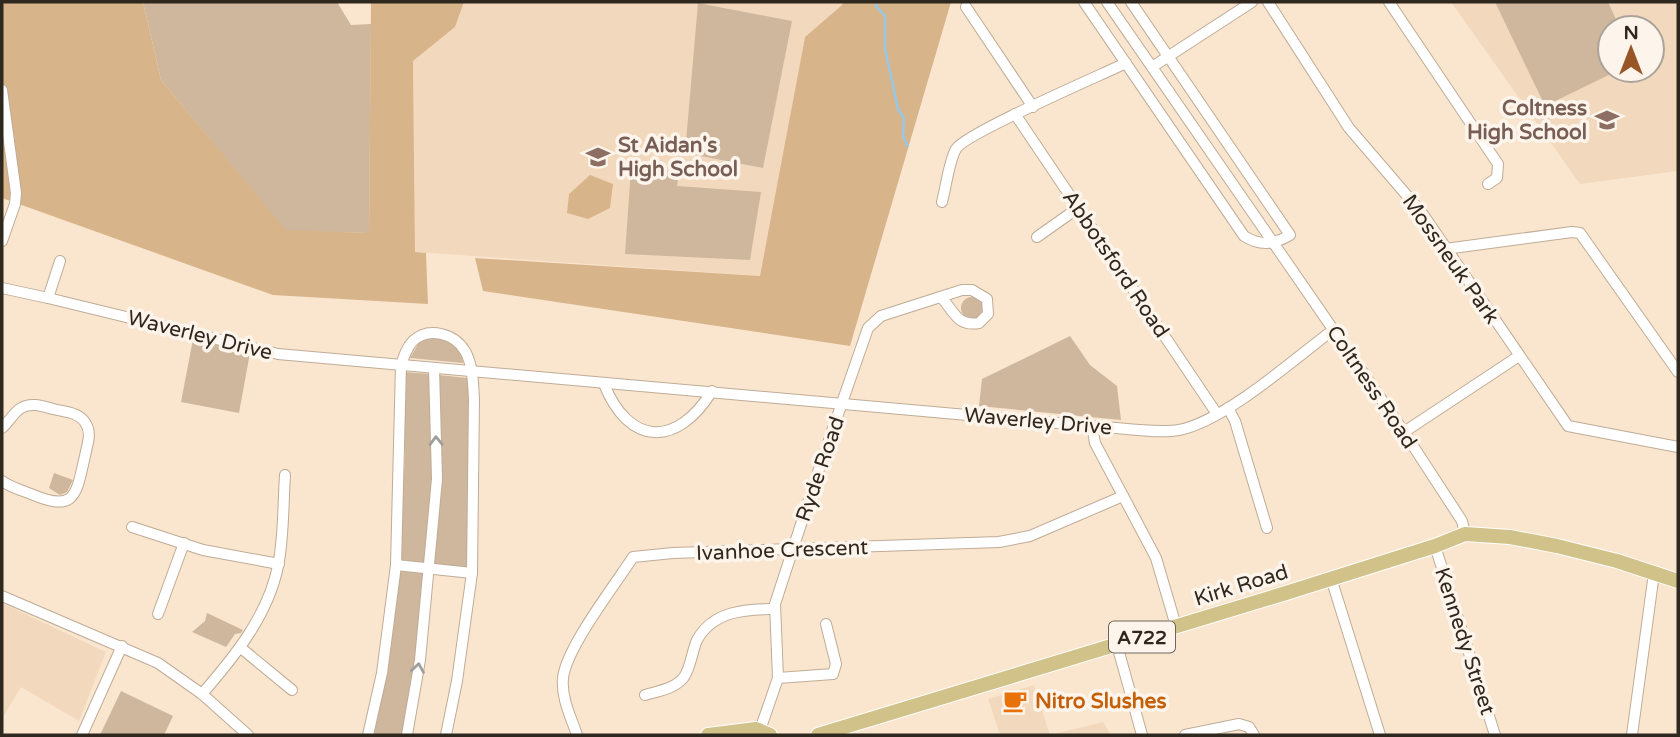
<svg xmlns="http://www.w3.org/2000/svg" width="1680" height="737" viewBox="0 0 1680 737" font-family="'Varela Round',sans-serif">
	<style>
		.built { fill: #f2d9bd; fill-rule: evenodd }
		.green { fill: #ceb79d }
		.forest { fill: #d8b48b }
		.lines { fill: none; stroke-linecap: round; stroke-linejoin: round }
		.stream { stroke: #96c8e8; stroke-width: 2.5 }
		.minor-casing { stroke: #bfac97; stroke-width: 12 }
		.major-casing { stroke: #fff; stroke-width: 16 }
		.minor { stroke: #fff; stroke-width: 10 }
		.major { stroke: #d1c289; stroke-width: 14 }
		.oneway { stroke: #a19e9a }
		.labels { text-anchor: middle; stroke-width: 7; stroke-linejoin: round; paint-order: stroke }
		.shield { fill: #fdf5ec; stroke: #6d665c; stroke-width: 2 }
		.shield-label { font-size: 19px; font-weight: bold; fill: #2f281f }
		.education-label { font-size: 21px; font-weight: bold; fill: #785e54; stroke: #fdf5ec; text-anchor: end }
		.street-label { font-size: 21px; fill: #2f281f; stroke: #fdf5ec }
		.food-label { font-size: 21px; font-weight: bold; fill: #c56008; stroke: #fdf5ec; text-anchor: start }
	</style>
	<rect width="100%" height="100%" fill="#fae6cf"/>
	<!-- built -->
	<g class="built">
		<path d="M464,2H843L842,5L805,37L761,276L415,252L413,61L455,27Z"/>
		<path d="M1451,2H1678V171L1580,184ZM1610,28H1652V70H1610Z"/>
		<path d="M4,604L106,652L79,721L21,687L2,719V608Z"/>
		<path d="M1034,685L1050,735L1103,722L1111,735H1000L988,699Z"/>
	</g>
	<!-- green -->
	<g class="green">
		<path d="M143,2H337L351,25L371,24L369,233L286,231L161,80Z"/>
		<path d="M1495,2H1608L1620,28H1610V70H1619L1545,106Z"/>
		<path d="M698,3L792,21L763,168L685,153Z"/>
		<path d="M631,169L679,172L677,186L761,192L750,260L625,254Z"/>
		<circle cx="972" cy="308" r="11"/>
		<path d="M194,334L251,347L239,413L181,402Z"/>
		<path d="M435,336C450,341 461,345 463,363L410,358L420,341Z"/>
		<path d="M1070,336L1090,365L1117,386L1121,420L979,406L982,379Z"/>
		<path d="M404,372L431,374L434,479L426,564L400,561L405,453Z"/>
		<path d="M438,375L468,378L470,400L468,569L433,565Z"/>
		<path d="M54,473L73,480L67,492L60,495L49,488Z"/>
		<path d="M400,569L424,571L417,660L404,735H374L386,673Z"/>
		<path d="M207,613L243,630L241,633L235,634L226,647L192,632L205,621Z"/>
		<path d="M121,691L173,716L164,735H100Z"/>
	</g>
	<!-- forest -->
	<g class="forest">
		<path d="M4,2H143L161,80L286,230L369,233L371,2H464L455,27L413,61L415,252L426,253L428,304L273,295L2,198V8Z"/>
		<path d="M843,2H951L850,346L483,291L475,258L760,276L805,37L842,5Z"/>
		<path d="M590,175L613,184L610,208L588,219L567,213L569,194Z"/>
	</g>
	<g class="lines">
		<!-- stream -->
		<path class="stream" d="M877,2L876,6L885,16V49L898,109L904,118L903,136L908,146"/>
		<!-- minor casing -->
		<g class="minor-casing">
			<g id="minor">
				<path d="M1084,2L1244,236C1260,246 1273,245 1290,235L1131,2"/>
				<path d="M1107,2L1404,432L1462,521L1465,534"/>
				<path d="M1268,2L1349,128L1422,213L1568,426L1678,447"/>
				<path d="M1389,2L1498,164L1497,178L1488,184"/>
				<path d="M966,7L1033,107"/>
				<path d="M1152,67L1252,2"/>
				<path d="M2,90L16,193L15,204L2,241"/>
				<path d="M1015,114L1217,414"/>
				<path d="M942,202C946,187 949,161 956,149C964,134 1101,75 1126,63"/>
				<path d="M1037,237L1078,208"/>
				<path d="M1445,249L1572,232L1580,233L1678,372"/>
				<path d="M2,288L48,298L278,354L1092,426C1116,427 1156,434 1179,430C1225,421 1294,359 1333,330"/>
				<path d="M48,298L60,261"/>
				<path d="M604,384C629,446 677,448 712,391"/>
				<path d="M1228,408L1235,421L1267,528"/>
				<path d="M1092,426L1095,443L1156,558L1176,626"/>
				<path d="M2,428C9,422 13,413 21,408C31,402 42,406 53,409C64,412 80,412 86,424C92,434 87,445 85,456C76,495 76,513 31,494C21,490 10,487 2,481"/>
				<path d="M1404,432L1519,356"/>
				<path d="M132,527L203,550L279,564"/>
				<path d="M1435,546L1495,735"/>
				<path d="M396,565L472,573"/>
				<path d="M1331,578L1380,735"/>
				<path d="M2,596L158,663L202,694L248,735"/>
				<path d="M158,614L184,543"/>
				<path d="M1117,645L1142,735"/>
				<path d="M241,648L292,690"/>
				<path d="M778,678L833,674L836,664L826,624"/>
				<path d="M202,694C234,657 268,616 278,566C284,537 283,504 285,475"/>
				<path d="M645,695C658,691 675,689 684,677C691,667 692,651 697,640C713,611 745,609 774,609"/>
				<path d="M760,730L778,678L775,604L820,466L868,328L881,316L962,290H972L987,299L988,314L979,323C957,327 954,311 941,297"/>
				<path d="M82,735L122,646"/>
				<path d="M368,735L382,673L396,565L401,365C404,356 407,347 413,341C429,326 455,334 465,351C473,365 473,383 474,399L472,573L457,681L446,735"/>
				<path d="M407,735L420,660L437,479L434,368"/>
				<path d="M577,735C571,717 561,698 563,678C566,648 615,585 633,557L673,553L999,542L1030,536L1123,496"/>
				<path d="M1185,735L1239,724L1249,727L1254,735"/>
				<path d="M1632,735L1654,573"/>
			</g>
		</g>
		<!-- major casing -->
		<g class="major-casing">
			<g id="major">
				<path d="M708,735L756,729L770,735"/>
				<path d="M818,735L1286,593L1435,546L1465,534L1510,537L1557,546L1617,561L1678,581"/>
			</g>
		</g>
		<!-- minor -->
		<use href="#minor" class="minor"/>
		<!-- major -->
		<use href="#major" class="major"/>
	</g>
	<!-- one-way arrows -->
	<defs><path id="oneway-chevron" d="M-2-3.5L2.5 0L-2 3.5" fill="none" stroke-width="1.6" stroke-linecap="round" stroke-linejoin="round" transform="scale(1.75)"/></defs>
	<g class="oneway">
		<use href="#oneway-chevron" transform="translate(436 441) rotate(-91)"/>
		<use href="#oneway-chevron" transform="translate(418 668) rotate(-81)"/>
	</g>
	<!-- icons -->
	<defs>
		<g id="school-bare" transform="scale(1.89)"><path d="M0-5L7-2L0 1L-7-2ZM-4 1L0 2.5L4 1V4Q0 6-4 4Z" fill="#8d6e63" stroke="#fdf5ec" stroke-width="2.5" paint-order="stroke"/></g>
		<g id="cafe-bare" transform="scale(1.89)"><path d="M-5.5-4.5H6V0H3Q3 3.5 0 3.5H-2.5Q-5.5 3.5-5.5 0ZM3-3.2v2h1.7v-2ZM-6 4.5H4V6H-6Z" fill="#e8710a" stroke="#fdf5ec" stroke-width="2.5" paint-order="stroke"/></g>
	</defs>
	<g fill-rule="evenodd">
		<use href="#school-bare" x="1607" y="120"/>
		<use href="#school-bare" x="598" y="157"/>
		<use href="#cafe-bare" x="1015" y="701"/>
	</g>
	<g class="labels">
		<!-- shield labels -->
		<rect class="shield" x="1109" y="621.5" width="66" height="31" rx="5"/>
		<g class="shield-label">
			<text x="1142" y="644">A722</text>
		</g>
		<!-- education labels -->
		<g class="education-label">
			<text x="1587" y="115">Coltness<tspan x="1587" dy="24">High School</tspan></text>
			<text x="618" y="152" text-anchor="start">St Aidan's<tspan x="618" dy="24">High School</tspan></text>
		</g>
		<!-- street labels -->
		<g class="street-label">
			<text transform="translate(1451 259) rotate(55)" y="7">Mossneuk Park</text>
			<text transform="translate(1116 264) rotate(56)" y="7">Abbotsford Road</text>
			<text transform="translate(200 335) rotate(14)" y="7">Waverley Drive</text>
			<text transform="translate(1372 387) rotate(56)" y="7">Coltness Road</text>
			<text transform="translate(1038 421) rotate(5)" y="7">Waverley Drive</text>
			<text transform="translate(820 469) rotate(-71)" y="7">Ryde Road</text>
			<text transform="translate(782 550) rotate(-2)" y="7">Ivanhoe Crescent</text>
			<text transform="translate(1241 585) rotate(-17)" y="7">Kirk Road</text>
			<text transform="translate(1465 641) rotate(72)" y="7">Kennedy Street</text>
		</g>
		<!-- food labels -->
		<g class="food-label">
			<text x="1035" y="708">Nitro Slushes</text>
		</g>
	</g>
	<!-- border -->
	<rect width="1680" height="737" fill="none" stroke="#2f281f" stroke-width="7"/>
	<!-- north arrow -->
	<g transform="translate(1631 49)"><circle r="33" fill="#fdf5ec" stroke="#aba39a" stroke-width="2"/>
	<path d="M0-5L12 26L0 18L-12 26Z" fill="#985525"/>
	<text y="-10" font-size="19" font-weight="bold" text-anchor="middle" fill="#2f281f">N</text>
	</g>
</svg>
